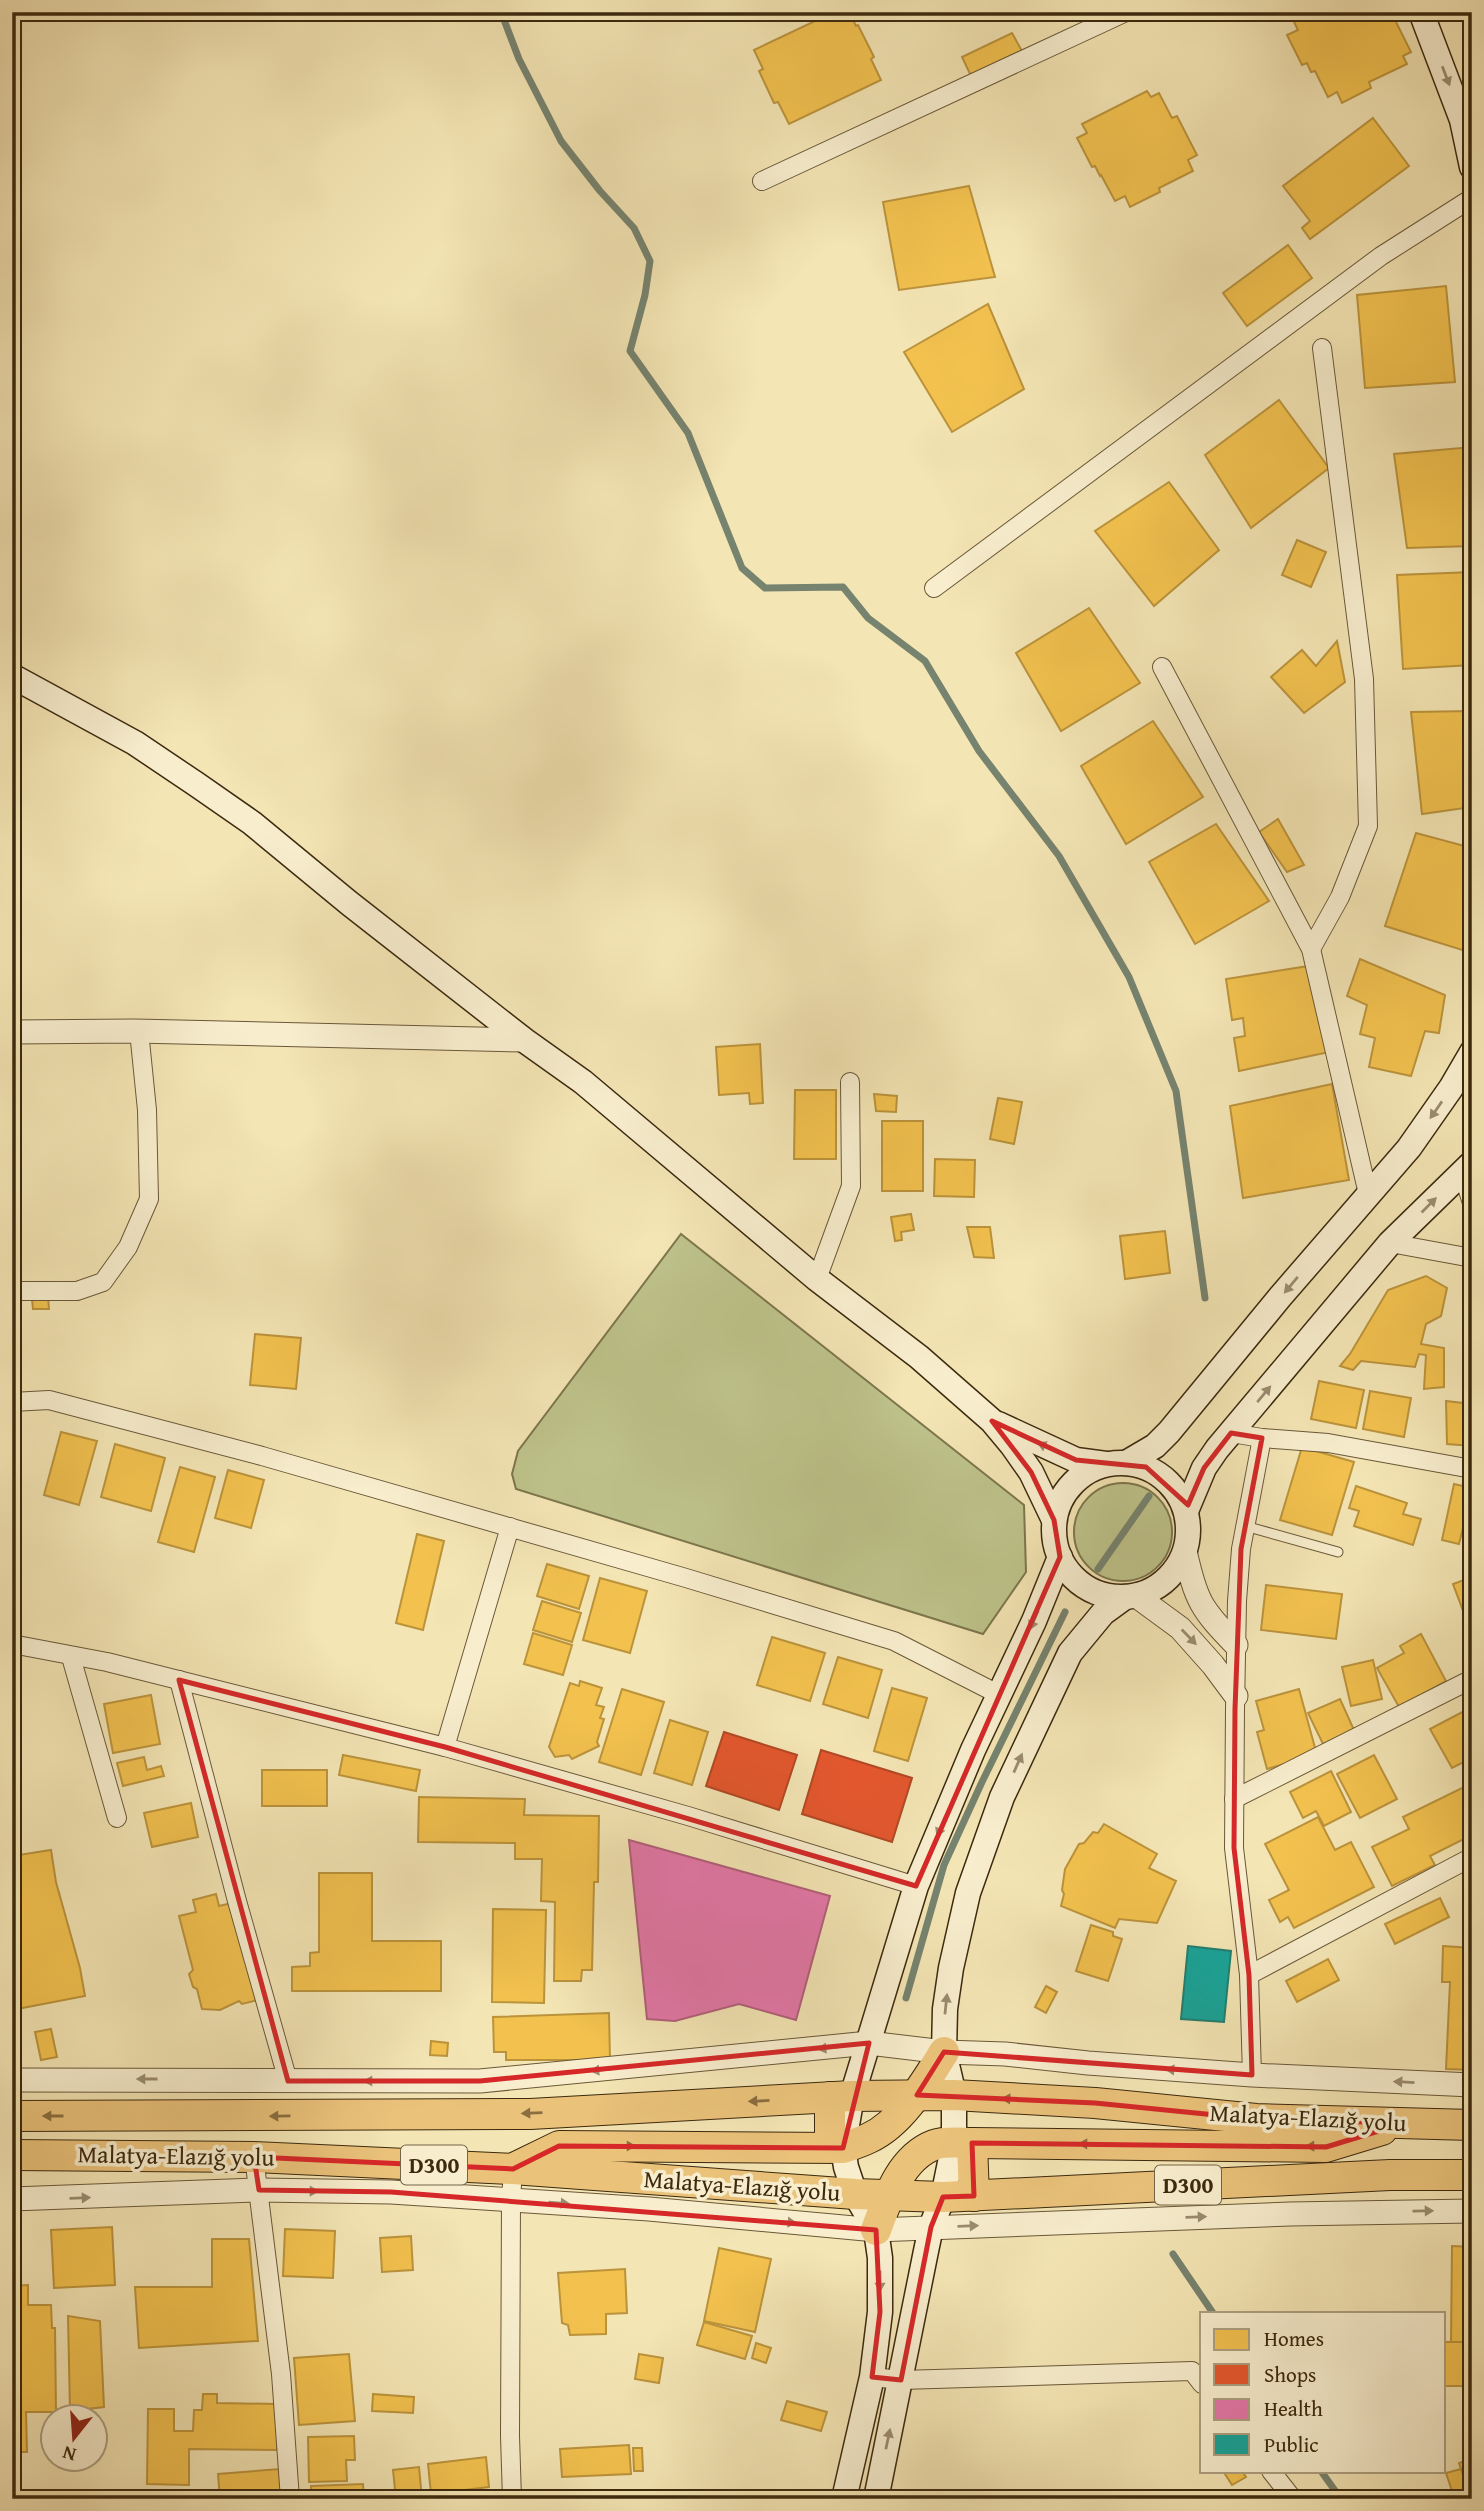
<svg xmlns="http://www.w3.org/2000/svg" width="1484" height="2511" viewBox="0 0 1484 2511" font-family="'Gentium Book Plus',serif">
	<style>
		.green { fill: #bec38b; stroke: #7d764c; stroke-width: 2 }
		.homes { fill: #f2c14e; stroke: #bb933b; stroke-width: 2 }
		.shops { fill: #e4572e; stroke: #b24924; stroke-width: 2 }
		.health { fill: #e377a8; stroke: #b1607a; stroke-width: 2 }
		.public { fill: #17a398; stroke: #227e6f; stroke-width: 2 }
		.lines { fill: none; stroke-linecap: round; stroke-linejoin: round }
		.stream { stroke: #76836f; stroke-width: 7 }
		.service-casing { stroke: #6a5838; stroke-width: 11 }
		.minor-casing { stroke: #6a5838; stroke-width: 20 }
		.tertiary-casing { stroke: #6a5838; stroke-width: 25 }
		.secondary-casing { stroke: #3c290e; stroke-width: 27 }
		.trunk-casing { stroke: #3c290e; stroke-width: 32 }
		.service { stroke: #f8eece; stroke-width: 9 }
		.minor { stroke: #f8eece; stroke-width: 18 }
		.tertiary { stroke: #f8eece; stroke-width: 23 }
		.secondary { stroke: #f8eece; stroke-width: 24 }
		.trunk { stroke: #eac27a; stroke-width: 30 }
		.oneway { fill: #9a8c6e }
		.oneway2 { fill: #8a6e3f }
		.marked { fill: none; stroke: #d62828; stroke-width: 5; stroke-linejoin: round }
		.labels { text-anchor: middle; stroke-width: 7; stroke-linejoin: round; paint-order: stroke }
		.shield { fill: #f8eece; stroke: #746448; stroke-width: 2 }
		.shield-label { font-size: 23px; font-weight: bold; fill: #3c290e }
		.street-label { font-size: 24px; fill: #3c290e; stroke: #f8eece }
	</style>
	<rect width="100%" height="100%" fill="#f4e5b4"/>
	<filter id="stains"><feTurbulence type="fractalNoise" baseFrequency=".00286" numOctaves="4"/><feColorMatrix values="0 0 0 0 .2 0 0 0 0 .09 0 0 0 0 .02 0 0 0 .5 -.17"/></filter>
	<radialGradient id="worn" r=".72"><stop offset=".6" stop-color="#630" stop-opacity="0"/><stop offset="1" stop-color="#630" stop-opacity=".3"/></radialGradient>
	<!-- green -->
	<g class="green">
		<path d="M681,1234L1024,1505L1026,1572L983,1634L516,1489L512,1474L518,1451Z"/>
		<circle cx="1123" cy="1532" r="49"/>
	</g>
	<!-- homes -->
	<g class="homes">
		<path d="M834,12H849L856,26L858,25L874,57L871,59L881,80L789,124L778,102L774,103L759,71L763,69L754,50Z"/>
		<path d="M1313,12H1391L1411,52L1403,56L1407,64L1369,82L1371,88L1342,103L1337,92L1328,97L1315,71L1311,72L1307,63L1302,65L1287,35L1298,30L1294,22Z"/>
		<path d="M1012,33L1022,51L971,76L962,57Z"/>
		<path d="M1147,91L1151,97L1159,93L1172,118L1177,116L1197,155L1188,160L1193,171L1159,188L1160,192L1130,207L1125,196L1115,201L1101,175L1100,176L1095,166L1092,167L1077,138L1087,133L1082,124Z"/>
		<path d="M1373,118L1409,166L1310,239L1302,228L1310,221L1283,186Z"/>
		<path d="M969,186L995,277L899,290L883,202Z"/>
		<path d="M1288,245L1312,278L1247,326L1223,293Z"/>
		<path d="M1446,286L1455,382L1365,388L1357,295Z"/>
		<path d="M988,304L1024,389L952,432L904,352Z"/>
		<path d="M1279,400L1329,468L1251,528L1205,455Z"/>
		<path d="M1472,447V546L1407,548L1394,454Z"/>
		<path d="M1169,482L1219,550L1154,606L1095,531Z"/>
		<path d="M1297,540L1326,552L1311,587L1282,575Z"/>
		<path d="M1472,572V665L1403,669L1397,575Z"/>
		<path d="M1089,608L1140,683L1061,731L1016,653Z"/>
		<path d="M1337,641L1345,682L1304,713L1271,677L1302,650L1316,666Z"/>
		<path d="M1472,711V807L1422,814L1411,712Z"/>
		<path d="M1153,721L1203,797L1126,844L1081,766Z"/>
		<path d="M1278,819L1304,865L1287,872L1259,832Z"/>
		<path d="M1216,824L1269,901L1195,944L1149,862Z"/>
		<path d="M1416,833L1472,848V953L1385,926Z"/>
		<path d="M1360,959L1445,995L1439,1033L1425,1031L1411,1076L1369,1067L1375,1038L1360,1034L1367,1005L1347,996Z"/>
		<path d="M1315,965L1334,1051L1239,1071L1234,1038L1245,1036L1243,1018L1232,1020L1226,979Z"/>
		<path d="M760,1044L763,1103L750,1104L749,1093L719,1095L716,1047Z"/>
		<path d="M1332,1084L1349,1180L1243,1198L1230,1106Z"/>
		<path d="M795,1090H836V1159H794Z"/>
		<path d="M874,1094L897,1096L896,1112L876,1111Z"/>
		<path d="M998,1098L1022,1102L1014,1144L990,1139Z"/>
		<rect x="882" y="1121" width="41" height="70"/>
		<path d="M935,1159L975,1160L974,1197L934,1196Z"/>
		<path d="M911,1214L914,1230L901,1232L902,1240L895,1241L891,1217Z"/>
		<path d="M967,1227H990L994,1258L974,1257Z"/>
		<path d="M1165,1231L1170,1273L1125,1279L1120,1236Z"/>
		<path d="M1426,1276L1447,1288L1441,1316L1426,1324L1421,1344L1444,1348V1387L1424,1389L1426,1355L1419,1354L1415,1367L1361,1361L1353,1370L1340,1366L1350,1354L1388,1290Z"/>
		<path d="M48,1297L49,1309H33L32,1299Z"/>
		<path d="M255,1334L301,1338L296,1389L250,1385Z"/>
		<path d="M1319,1381L1364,1390L1356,1428L1311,1419Z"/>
		<path d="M1370,1391L1411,1398L1404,1437L1363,1429Z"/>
		<path d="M1446,1401L1472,1404V1446L1447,1444Z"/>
		<path d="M61,1432L97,1441L79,1505L44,1495Z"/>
		<path d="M115,1444L165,1458L151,1511L101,1497Z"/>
		<path d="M1302,1447L1354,1462L1332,1535L1280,1520Z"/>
		<path d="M180,1467L215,1477L194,1552L158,1542Z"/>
		<path d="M228,1470L264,1480L251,1528L215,1518Z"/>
		<path d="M1454,1484L1472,1488V1518L1466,1516L1459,1544L1442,1540Z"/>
		<path d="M1356,1486L1407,1503L1403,1514L1421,1519L1413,1545L1354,1526L1359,1511L1349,1508Z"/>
		<path d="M417,1534L444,1541L423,1630L396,1623Z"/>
		<path d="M547,1564L589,1576L579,1609L537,1596Z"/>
		<path d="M1472,1577V1614L1465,1616L1453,1584Z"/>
		<path d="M600,1578L647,1591L630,1653L583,1640Z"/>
		<path d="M1266,1585L1342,1594L1336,1639L1261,1630Z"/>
		<path d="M542,1601L581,1613L572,1642L533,1630Z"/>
		<path d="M533,1633L572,1645L563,1675L524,1664Z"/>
		<path d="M1421,1634L1446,1681L1399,1707L1377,1668L1404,1653L1400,1646Z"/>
		<path d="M772,1637L825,1653L810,1701L757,1685Z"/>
		<path d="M838,1657L882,1670L868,1718L823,1704Z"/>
		<path d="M1373,1660L1382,1699L1351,1706L1342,1667Z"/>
		<path d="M580,1681L602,1688L596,1705L604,1707L600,1718L604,1719L597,1742L599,1746L572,1759L569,1755L555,1757L549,1747L570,1683L579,1686Z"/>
		<path d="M892,1688L927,1698L908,1761L874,1751Z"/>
		<path d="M622,1689L664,1702L641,1775L599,1762Z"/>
		<path d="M1299,1689L1317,1755L1267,1769L1257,1732L1264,1730L1256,1701Z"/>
		<path d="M151,1695L160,1744L113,1753L104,1704Z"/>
		<path d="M1340,1699L1354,1730L1323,1744L1308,1713Z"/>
		<path d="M1472,1707V1758L1452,1768L1430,1729Z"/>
		<path d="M670,1720L708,1732L692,1785L654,1773Z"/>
		<path d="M343,1755L420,1770L416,1791L339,1775Z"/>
		<path d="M1374,1755L1397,1799L1360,1818L1337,1774Z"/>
		<path d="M144,1757L147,1770L161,1766L164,1776L123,1786L117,1763Z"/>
		<rect x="262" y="1770" width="65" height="36"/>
		<path d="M1331,1771L1351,1812L1324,1826L1316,1811L1303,1818L1290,1792Z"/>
		<path d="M1468,1785L1472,1793V1835L1430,1856L1435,1865L1392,1886L1372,1847L1409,1829L1403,1817Z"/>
		<path d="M419,1797L525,1799L524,1815L599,1816L598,1882H594L592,1970H582L581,1981H554L555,1902L541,1901L542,1859H515V1843L418,1842Z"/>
		<path d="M191,1803L198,1837L152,1847L144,1813Z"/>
		<path d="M1318,1817L1335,1850L1351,1842L1374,1887L1294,1928L1288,1917L1280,1922L1269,1900L1289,1890L1265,1844Z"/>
		<path d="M1104,1824L1157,1854L1149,1868L1176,1881L1157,1923L1119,1919L1115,1928L1061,1906L1064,1894L1062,1890L1065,1869L1079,1844L1084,1843L1093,1832L1098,1833Z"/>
		<path d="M51,1850L56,1882L80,1968L85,1996L12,2010V1856Z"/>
		<path d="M319,1873H372V1941H441V1991H292V1967L310,1966V1953L319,1952Z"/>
		<path d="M216,1894L219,1906L236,1902L262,1999L242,2004L239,2001L220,2010L202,2009L197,1989L193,1987L189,1974L193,1970L179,1916L196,1912L193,1900Z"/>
		<path d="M1440,1898L1449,1917L1395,1944L1385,1924Z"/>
		<path d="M493,1909L546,1910L544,2003L492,2002Z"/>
		<path d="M1091,1925L1113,1932V1936L1122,1939L1108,1981L1076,1971Z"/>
		<path d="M1443,1946L1472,1948V2070L1446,2069L1450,1982H1442Z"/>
		<path d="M1328,1959L1339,1980L1297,2002L1286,1981Z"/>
		<path d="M1046,1986L1057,1992L1046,2013L1035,2007Z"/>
		<path d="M609,2013L610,2060H506V2052H494L493,2017Z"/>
		<path d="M51,2029L57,2057L41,2060L35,2032Z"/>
		<path d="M431,2041L448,2043L447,2056L430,2055Z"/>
		<path d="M112,2227L115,2285L54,2288L51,2230Z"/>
		<path d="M285,2229L335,2231L333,2278L283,2276Z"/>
		<path d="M411,2236L413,2270L382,2272L380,2238Z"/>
		<path d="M212,2239H249L258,2341L139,2348L135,2287H212Z"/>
		<path d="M1452,2246L1472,2247V2342H1451Z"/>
		<path d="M719,2248L771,2259L755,2332L704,2321Z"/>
		<path d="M625,2269L627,2313L606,2314V2334L570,2335L568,2325L562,2323L558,2273Z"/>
		<path d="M28,2285V2305H51L52,2328H55L56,2412H26L27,2452H12V2286Z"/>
		<path d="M68,2316L100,2321L104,2407L70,2411Z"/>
		<path d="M704,2322L752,2336L745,2359L697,2345Z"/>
		<rect x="1444" y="2342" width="28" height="44"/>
		<path d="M756,2343L771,2348L766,2363L752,2358Z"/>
		<path d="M349,2354L355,2421L299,2425L294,2358Z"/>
		<path d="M639,2354L663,2358L659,2383L635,2379Z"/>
		<path d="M203,2394H217V2403L278,2404L277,2450L189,2449V2485L147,2484L148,2409H174V2431H193L194,2410H202Z"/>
		<path d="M373,2394L414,2397L413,2413L372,2411Z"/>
		<path d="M787,2401L827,2412L821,2431L781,2420Z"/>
		<path d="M354,2436L355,2460H346L347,2481L309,2482L308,2437Z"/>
		<path d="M629,2445L631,2474L562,2477L560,2449Z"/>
		<path d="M633,2448H642L643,2471H634Z"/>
		<path d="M486,2457L489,2487L431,2494L428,2464Z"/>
		<path d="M1470,2459L1472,2499H1461L1460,2495L1469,2492L1459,2463Z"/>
		<path d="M419,2467L422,2499H396L393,2470Z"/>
		<path d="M280,2469L283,2499H220L218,2474Z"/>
		<path d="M1461,2469L1469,2492L1454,2497L1446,2473Z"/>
		<path d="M1223,2471H1242L1246,2477L1232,2485Z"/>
		<path d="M363,2484L364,2499H312L311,2486Z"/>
	</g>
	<!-- shops -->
	<g class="shops">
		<path d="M724,1732L797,1755L779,1810L706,1786Z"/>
		<path d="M821,1750L912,1778L892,1842L802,1814Z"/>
	</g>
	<!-- health -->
	<path class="health" d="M629,1840L830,1896L796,2020L739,2004L675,2021L647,2019Z"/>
	<!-- public -->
	<path class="public" d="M1188,1946L1231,1951L1224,2022L1181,2019Z"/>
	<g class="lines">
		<!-- stream -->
		<g class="stream">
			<path d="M501,12L519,59L561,141L600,191L634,228L650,261L645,295L630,351L688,433L742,568L765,588L843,587L868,618L925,661L979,751L1059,856L1129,977L1176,1091L1205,1298"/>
			<path d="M1098,1569L1149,1496"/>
			<path d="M906,1998L944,1865L982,1782L1065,1612"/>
			<path d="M1173,2254L1213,2313"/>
			<path d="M1321,2471L1341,2499"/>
		</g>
		<!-- service casing -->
		<g class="service-casing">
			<path id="service" d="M1245,1526L1338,1552"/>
		</g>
		<!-- minor casing -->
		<g class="minor-casing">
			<g id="minor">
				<path d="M762,181L1126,12"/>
				<path d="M934,588L1381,256L1472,198"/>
				<path d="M1162,667L1311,949L1368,1194"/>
				<path d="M1311,949L1340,897L1368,826L1364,679L1322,348"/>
				<path d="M1462,1172L1472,1203"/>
				<path d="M1390,1243L1472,1258"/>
				<path d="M817,1279L851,1186L850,1082"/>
				<path d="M12,1291H77L103,1282L128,1247L149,1199L147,1110L139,1031"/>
				<path d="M12,1402L49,1400L262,1456L686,1578L894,1641L998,1694"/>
				<path d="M1231,1433L1262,1438L1328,1443L1472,1469"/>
				<path d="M12,1644L107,1662L445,1747L688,1816L916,1886"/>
				<path d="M71,1657L117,1818"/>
				<path d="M179,1680L237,1901L288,2081"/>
				<path d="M445,1747L510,1527"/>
				<path d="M1234,1799L1472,1679"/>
				<path d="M1249,1975L1472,1857"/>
				<path d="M1252,2075L1249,1975L1234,1848L1235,1709L1237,1601L1241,1549L1262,1438"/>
				<path d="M254,2157L281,2374L290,2499"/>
				<path d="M872,2377L901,2380L1192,2371L1202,2384"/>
				<path d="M1271,2471L1293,2499"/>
				<path d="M512,2499L510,2436L511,2200L513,2169"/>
			</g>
		</g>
		<!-- tertiary casing -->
		<g class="tertiary-casing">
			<g id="tertiary">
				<path d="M12,1032L135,1031L524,1040"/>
				<path d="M1185,1551C1196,1601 1201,1609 1236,1645"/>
				<path d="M1135,1595L1180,1628L1213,1665L1236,1696"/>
				<path d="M12,2080L480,2081L869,2043L944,2052L1005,2054L1088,2063L1252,2075L1472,2085"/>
				<path d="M12,2199L259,2190L391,2192L649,2209L876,2230L1290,2214L1472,2211"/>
			</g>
		</g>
		<!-- secondary casing -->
		<g class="secondary-casing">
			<g id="secondary">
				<path d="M1421,12L1462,120L1472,167"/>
				<path d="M12,676L135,743L196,784L252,823L349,903L524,1040L583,1082L817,1279L919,1357L992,1421L1012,1445L1031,1472L1054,1520"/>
				<path d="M998,1424L1076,1460L1106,1464"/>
				<path d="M1126,1463L1155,1446L1169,1432L1280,1297L1409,1148L1451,1088L1472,1052"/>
				<circle cx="1121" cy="1530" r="67"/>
				<path d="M1186,1511L1204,1468L1217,1449L1390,1243L1472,1163"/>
				<path d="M844,2499L872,2377L880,2312V2258L876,2230L855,2194L846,2167L843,2148L852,2096L916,1886L973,1750L1034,1621L1060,1557"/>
				<path d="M876,2499L926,2251L931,2227L943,2197L954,2143V2095L944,2052L945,2009L951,1968L968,1893L1002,1797L1070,1653L1103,1613L1125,1597"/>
			</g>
		</g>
		<!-- trunk casing -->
		<g class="trunk-casing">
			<g id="trunk">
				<path d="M12,2116L530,2114L852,2096L954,2095L1095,2103L1256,2119L1472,2125"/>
				<path d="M972,2143L974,2196"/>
				<path d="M830,2147V2097"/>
				<path d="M12,2155L254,2157L513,2169L855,2194L943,2197L1390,2175H1472"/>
				<path d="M514,2168L559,2146L843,2148C852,2145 861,2142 869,2138C902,2123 926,2081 944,2052"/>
				<path d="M876,2230C887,2200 900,2158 934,2145C945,2141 961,2143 972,2143L1326,2147L1382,2130"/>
			</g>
		</g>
		<!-- service -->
		<use href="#service" class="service"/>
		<!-- minor -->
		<use href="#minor" class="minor"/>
		<!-- tertiary -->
		<use href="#tertiary" class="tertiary"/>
		<!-- secondary -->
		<use href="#secondary" class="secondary"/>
		<!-- trunk -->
		<use href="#trunk" class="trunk"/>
	</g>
	<!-- one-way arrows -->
	<defs><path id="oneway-solid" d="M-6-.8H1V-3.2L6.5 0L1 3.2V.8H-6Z" transform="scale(1.75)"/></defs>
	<g class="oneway">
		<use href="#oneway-solid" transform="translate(1446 76) rotate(69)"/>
		<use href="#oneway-solid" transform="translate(1436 1110) rotate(125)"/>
		<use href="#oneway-solid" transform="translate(1429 1205) rotate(-45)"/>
		<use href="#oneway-solid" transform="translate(1291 1285) rotate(130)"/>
		<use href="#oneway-solid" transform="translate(1264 1394) rotate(-50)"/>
		<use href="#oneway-solid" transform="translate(1047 1447) rotate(-156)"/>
		<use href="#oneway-solid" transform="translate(1034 1620) rotate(114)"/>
		<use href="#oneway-solid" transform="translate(1189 1637) rotate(46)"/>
		<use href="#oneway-solid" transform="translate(1018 1763) rotate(-66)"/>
		<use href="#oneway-solid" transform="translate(941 1827) rotate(113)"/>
		<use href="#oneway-solid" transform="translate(946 2004) rotate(-84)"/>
		<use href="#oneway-solid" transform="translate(828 2048) rotate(174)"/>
		<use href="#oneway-solid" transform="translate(601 2070) rotate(175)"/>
		<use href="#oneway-solid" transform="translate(1176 2070) rotate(-176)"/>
		<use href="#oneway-solid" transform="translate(147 2079) rotate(180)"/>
		<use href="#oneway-solid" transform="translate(374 2081) rotate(-180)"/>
		<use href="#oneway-solid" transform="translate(1404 2082) rotate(-177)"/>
		<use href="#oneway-solid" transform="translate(308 2191) rotate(1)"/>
		<use href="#oneway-solid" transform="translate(80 2198) rotate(-2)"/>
		<use href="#oneway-solid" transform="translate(559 2203) rotate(4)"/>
		<use href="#oneway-solid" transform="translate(1423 2211) rotate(-1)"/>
		<use href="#oneway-solid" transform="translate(1196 2217) rotate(-2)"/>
		<use href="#oneway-solid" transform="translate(786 2222) rotate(5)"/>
		<use href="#oneway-solid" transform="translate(968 2226) rotate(-2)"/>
		<use href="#oneway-solid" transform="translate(880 2281) rotate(90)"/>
		<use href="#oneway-solid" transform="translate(888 2439) rotate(-78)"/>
	</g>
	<g class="oneway2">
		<use href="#oneway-solid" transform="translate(1012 2099) rotate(-177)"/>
		<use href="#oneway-solid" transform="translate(759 2101) rotate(177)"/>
		<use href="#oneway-solid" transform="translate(532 2113) rotate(178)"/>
		<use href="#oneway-solid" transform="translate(53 2116) rotate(-180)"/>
		<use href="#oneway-solid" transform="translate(280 2116) rotate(179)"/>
		<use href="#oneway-solid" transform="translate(1089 2144) rotate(-179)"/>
		<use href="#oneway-solid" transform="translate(625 2146)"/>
		<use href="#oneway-solid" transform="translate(1316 2146) rotate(179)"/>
	</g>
	<!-- marked area -->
	<path class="marked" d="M992,1421L1076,1460L1146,1467L1188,1505L1204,1468L1231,1433L1262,1438L1241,1549L1235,1709L1234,1848L1249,1975L1252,2075L944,2052L917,2095L1095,2103L1256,2119L1405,2123L1326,2147L972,2143L974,2196L943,2197L931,2227L901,2380L872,2377L880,2312L876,2230L391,2192L259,2190L254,2157L513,2169L559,2146L843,2148L869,2043L480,2081H288L179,1680L445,1747L916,1886L1060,1557L1054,1520L1031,1472Z"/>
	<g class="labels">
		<!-- shield labels -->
		<g class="shield">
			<rect x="401" y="2145.5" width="66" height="39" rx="5"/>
			<rect x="1155" y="2165.5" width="66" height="39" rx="5"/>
		</g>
		<g class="shield-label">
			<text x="434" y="2173">D300</text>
			<text x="1188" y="2193">D300</text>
		</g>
		<!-- street labels -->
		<g class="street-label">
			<text transform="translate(1308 2118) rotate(3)" y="8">Malatya-Elazığ yolu</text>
			<text transform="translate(176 2156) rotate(1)" y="8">Malatya-Elazığ yolu</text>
			<text transform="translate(742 2186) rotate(4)" y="8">Malatya-Elazığ yolu</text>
		</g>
	</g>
	<!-- margin -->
	<rect width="1484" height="2511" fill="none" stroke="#f4e5b4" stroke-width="42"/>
	<rect x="14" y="14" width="1456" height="2483" fill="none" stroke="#3c290e" stroke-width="3.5"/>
	<rect x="21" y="21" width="1442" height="2469" fill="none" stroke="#3c290e" stroke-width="2"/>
	<!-- legend -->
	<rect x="1200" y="2312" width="245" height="161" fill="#f8eece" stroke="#ad9f81" stroke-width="2"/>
	<rect x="1214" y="2329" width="35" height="21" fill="#f2c14e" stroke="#ad9f81" stroke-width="2"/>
	<text x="1264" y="2346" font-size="21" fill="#3c290e">Homes</text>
	<rect x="1214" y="2364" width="35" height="21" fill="#e4572e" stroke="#ad9f81" stroke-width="2"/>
	<text x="1264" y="2382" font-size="21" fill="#3c290e">Shops</text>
	<rect x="1214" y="2399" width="35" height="21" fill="#e377a8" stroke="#ad9f81" stroke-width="2"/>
	<text x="1264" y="2416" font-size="21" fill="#3c290e">Health</text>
	<rect x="1214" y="2434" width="35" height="21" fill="#17a398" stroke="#ad9f81" stroke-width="2"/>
	<text x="1264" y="2452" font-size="21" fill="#3c290e">Public</text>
	<!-- north arrow -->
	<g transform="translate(74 2438) rotate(197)"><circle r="33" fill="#f8eece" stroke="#ad9f81" stroke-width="2"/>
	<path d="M0-5L12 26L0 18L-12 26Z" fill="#8f2418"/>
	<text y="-10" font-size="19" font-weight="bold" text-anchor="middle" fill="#3c290e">N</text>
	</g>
	<rect width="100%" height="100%" filter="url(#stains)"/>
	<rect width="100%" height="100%" fill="url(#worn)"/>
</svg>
